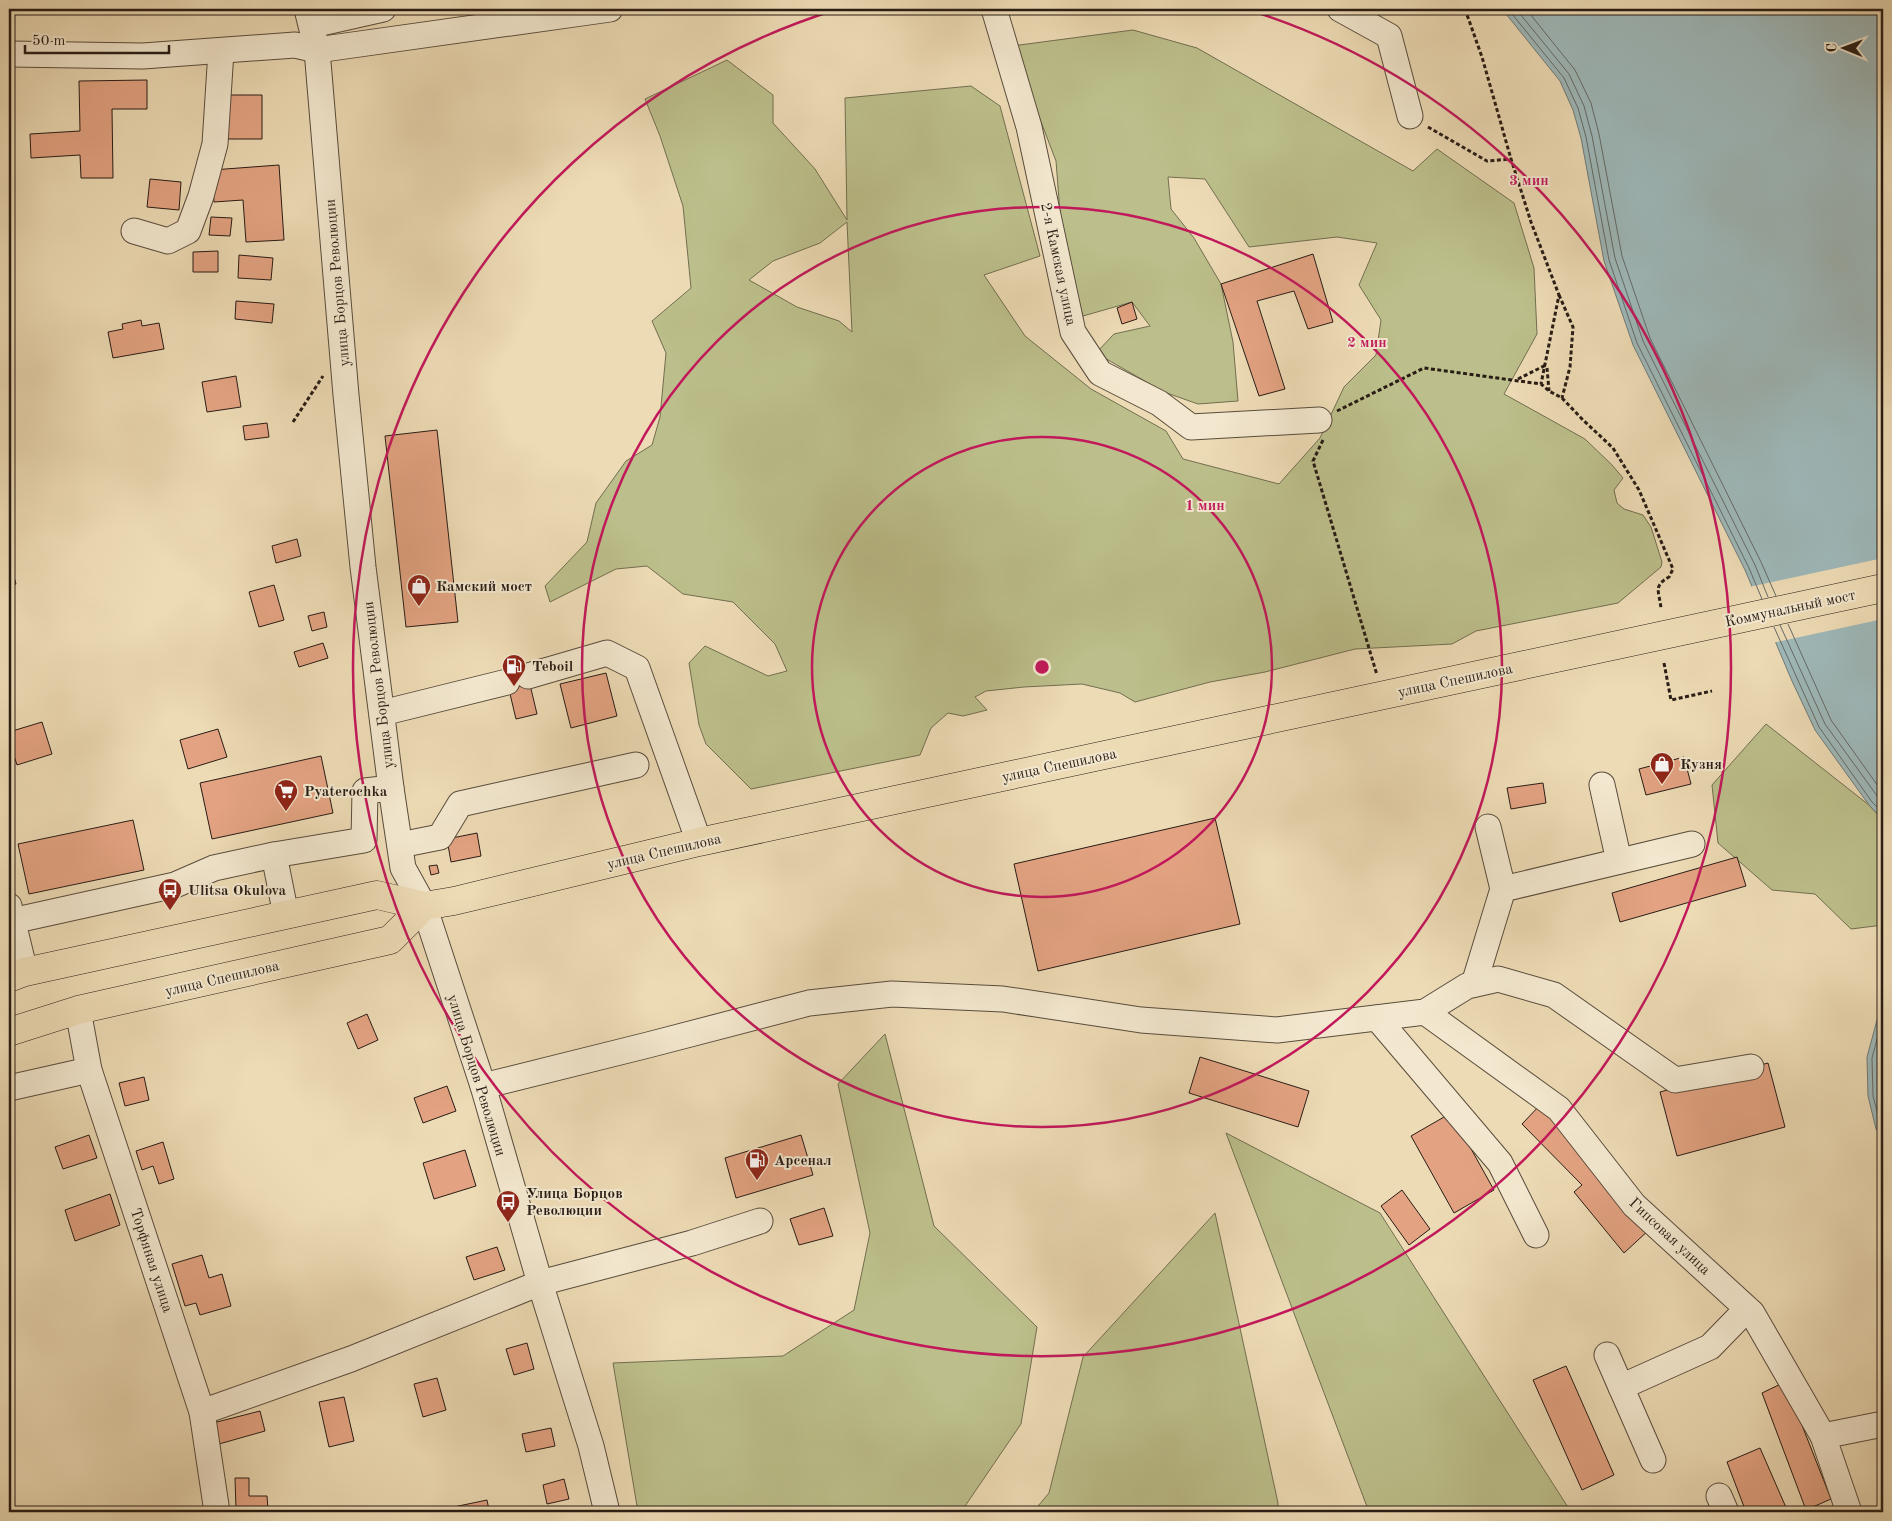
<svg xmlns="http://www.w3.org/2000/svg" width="1892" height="1521" viewBox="0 0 1892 1521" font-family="'Old Standard TT',serif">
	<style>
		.green { fill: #bcbf8b; stroke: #726e50; fill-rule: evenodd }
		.water { fill: #9eb8b9; stroke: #6f7a77 }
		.pier { fill: #eddbb5 }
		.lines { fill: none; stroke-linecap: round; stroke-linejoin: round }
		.shore { stroke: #636a67; stroke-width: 1 }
		.building { fill: #e3a382; stroke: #281c15 }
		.minor-casing { stroke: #594c3d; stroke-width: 27 }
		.major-casing { stroke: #281c15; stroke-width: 29 }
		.path { stroke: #281c15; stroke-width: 3; stroke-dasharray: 4 2.5; stroke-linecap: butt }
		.minor { stroke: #f3e8cf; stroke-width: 25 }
		.major { stroke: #eddbb5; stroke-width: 28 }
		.ring { fill: none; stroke: #c2185b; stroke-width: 2.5 }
		.labels { text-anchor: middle; stroke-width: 4; stroke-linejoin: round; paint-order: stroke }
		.street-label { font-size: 15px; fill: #281c15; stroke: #f3e8cf }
		.poi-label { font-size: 15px; font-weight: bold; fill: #281c15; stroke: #f3e8cf; text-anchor: start }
		.centre { fill: #c2185b; stroke: #f3e8cf; stroke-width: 2.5 }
		.ring-label { font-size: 15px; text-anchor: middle; font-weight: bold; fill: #c2185b; stroke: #f3e8cf; stroke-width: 4; stroke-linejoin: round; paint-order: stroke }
	</style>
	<rect width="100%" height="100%" fill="#eddbb5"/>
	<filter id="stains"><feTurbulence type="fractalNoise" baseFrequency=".004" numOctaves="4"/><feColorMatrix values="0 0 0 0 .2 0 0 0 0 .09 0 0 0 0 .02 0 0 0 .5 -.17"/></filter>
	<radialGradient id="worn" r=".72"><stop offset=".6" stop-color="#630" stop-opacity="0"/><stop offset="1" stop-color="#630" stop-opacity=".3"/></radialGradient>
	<!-- green -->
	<g class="green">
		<path d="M1133,30L1197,48L1413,171L1437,149L1514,203L1534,268L1537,334L1504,394L1585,439L1612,465L1623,478L1614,490L1617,503L1624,509L1643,515L1651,527L1662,562L1661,567L1618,603L1476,631L1452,644L1355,649L1265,672L1210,682L1135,702L1120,693L1082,684L1024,687L986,691L975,697L987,710L963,716L948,713L931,728L920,755L751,789L706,744L699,725L689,663L705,646L768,676L787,671L775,644L733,602L683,594L647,566L616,569L550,602L545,586L587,542L596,503L626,461L652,445L660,417L666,353L652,321L691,288L683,206L660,136L645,99L727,60L773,95V123L815,169L847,220L845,98L971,86L1000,106L1040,256L984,275L1025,336L1091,389L1166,431L1183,459L1279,484L1320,438L1344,387L1376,355L1381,320L1359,285L1377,243L1337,237L1249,247L1205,179L1168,177L1171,209L1194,238L1221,284L1233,342L1238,401L1198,404L1164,392L1096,353L1114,334L1150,326L1132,302L1083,316L1063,251L1056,161L1012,46ZM847,222L852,332L839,321L797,307L749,280L773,261L820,243Z"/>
		<path d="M1766,724L1869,805L1883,820V925L1851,929L1815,894L1772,890L1718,843L1712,785Z"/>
		<path d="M885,1034L934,1226L1037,1327L1021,1424L961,1512H638L613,1363L783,1356L854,1310L870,1233L838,1084Z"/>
		<path d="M1226,1133L1380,1213L1571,1512H1369Z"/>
		<path d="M1215,1213L1278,1503V1512H1033L1049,1493L1083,1357Z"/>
	</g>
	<!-- water -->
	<g class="water">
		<path d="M1502,9H1883V820L1869,805L1815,730L1792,681L1745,570L1633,345L1604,261L1581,138L1573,110L1560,81Z"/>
		<path d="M1883,998V1138L1876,1129L1868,1096L1867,1057Z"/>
	</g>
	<!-- pier -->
	<path class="pier" d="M1883,558V619L1772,643L1749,587Z"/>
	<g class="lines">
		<!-- shore -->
		<g class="shore">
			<path d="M1508,9L1564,78L1578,108L1586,137L1609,260L1637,343L1749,568L1762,599"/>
			<path d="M1516,9L1569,74L1584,106L1592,136L1615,258L1643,341L1755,565L1768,597"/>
			<path d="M1526,9L1575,70L1591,103L1599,134L1622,256L1650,338L1761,562L1776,596"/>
			<path d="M1788,624L1831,720L1883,793"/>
			<path d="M1780,625L1825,724L1883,804"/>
			<path d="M1774,627L1819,727L1872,802L1883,813"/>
			<path d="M1883,1017L1872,1058L1873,1096L1881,1126L1883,1130"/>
			<path d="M1883,1041C1877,1064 1878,1087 1883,1110"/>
		</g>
	</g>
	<!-- building -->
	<g class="building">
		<path d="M147,80V109H112L113,178H81L80,155L31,158L30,134L80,131L79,81Z"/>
		<path d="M226,95H262V139H227Z"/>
		<path d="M279,165L284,240L246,242L243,200L214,202L212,170Z"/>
		<path d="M150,179L181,182L179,210L147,207Z"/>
		<path d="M211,217L232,218L230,236L209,235Z"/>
		<path d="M218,251V272H193V252Z"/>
		<path d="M1313,254L1333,322L1308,329L1294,291L1257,301L1285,389L1259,396L1221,284Z"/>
		<path d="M239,255L273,258L271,280L238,278Z"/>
		<path d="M236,301L274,304L272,323L235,319Z"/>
		<path d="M1132,302L1137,319L1122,324L1117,308Z"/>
		<path d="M141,320L142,326L159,323L164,349L113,358L108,332L123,329L122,324Z"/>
		<path d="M236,376L241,407L207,412L202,382Z"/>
		<path d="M267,423L269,437L245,440L243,426Z"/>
		<path d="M437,430L458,622L406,627L385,436Z"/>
		<path d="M297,539L301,556L276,563L272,546Z"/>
		<path d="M12,570L16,584L9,586V571Z"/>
		<path d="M274,585L284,620L259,627L249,592Z"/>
		<path d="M324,612L327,627L312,631L308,616Z"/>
		<path d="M323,643L328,658L299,667L294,652Z"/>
		<path d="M526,668L537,714L516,719L505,673Z"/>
		<path d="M606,673L617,716L571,728L560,684Z"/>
		<path d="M9,676L13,688L9,689Z"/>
		<path d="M42,722L52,754L17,765L9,740V732Z"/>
		<path d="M218,729L227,757L188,769L180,740Z"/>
		<path d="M321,756L333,813L212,839L200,783Z"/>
		<path d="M1684,757L1691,784L1646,795L1639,769Z"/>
		<path d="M1543,783L1546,803L1511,809L1507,788Z"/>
		<path d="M1215,818L1240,924L1038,971L1014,864Z"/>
		<path d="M133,820L144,870L29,894L18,844Z"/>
		<path d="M477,833L481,856L451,862L447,839Z"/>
		<path d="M1737,857L1746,886L1620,922L1612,893Z"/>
		<path d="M437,865L439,873L431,875L429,866Z"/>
		<path d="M367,1014L378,1040L358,1049L347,1023Z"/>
		<path d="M1200,1057L1309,1091L1298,1127L1189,1093Z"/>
		<path d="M1768,1063L1785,1127L1677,1156L1660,1092Z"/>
		<path d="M144,1077L149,1100L125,1106L119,1083Z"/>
		<path d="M447,1086L456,1111L423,1123L414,1098Z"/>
		<path d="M1542,1103L1650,1229L1624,1253L1574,1192L1582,1185L1522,1124Z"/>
		<path d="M1451,1113L1494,1190L1454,1213L1411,1136Z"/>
		<path d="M89,1135L97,1158L63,1169L55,1147Z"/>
		<path d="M801,1135L813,1175L736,1198L725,1158Z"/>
		<path d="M163,1142L174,1179L159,1184L153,1166L142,1170L136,1151Z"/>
		<path d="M465,1150L476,1186L434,1199L423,1163Z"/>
		<path d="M1402,1190L1430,1229L1409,1245L1381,1206Z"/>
		<path d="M110,1194L120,1225L75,1241L65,1210Z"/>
		<path d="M824,1208L833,1236L799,1245L790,1219Z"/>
		<path d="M497,1247L505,1270L474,1280L466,1257Z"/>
		<path d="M202,1255L209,1278L222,1274L231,1306L200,1315L196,1303L185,1306L172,1264Z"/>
		<path d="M527,1343L534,1369L514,1375L506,1349Z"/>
		<path d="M1566,1366L1614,1475L1582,1490L1533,1380Z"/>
		<path d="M437,1378L446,1410L423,1417L414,1384Z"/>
		<path d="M1785,1382L1831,1499L1806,1510L1762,1393Z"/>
		<path d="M344,1397L354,1441L329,1447L319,1402Z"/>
		<path d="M260,1411L265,1431L219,1444L213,1423Z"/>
		<path d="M551,1428L555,1446L526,1452L522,1434Z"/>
		<path d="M1760,1448L1788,1512H1746L1727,1462Z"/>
		<path d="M235,1478H249V1496H267L268,1509H236Z"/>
		<path d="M564,1479L569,1499L547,1504L543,1485Z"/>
		<path d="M487,1500L489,1510L494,1509L495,1512H430Z"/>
	</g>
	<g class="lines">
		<!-- minor casing -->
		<g class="minor-casing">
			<g id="minor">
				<path d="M307,9L317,50L346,395L363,567L391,788L403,868L424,906L483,1086L540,1283L591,1446L607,1512"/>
				<path d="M994,9L1029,127L1073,332L1100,373L1159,403L1191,427L1319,420"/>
				<path d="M1340,9L1389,36L1410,116"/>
				<path d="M312,25L383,9"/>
				<path d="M9,54L143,56L295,45L317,50L610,9"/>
				<path d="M134,231L168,241L188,231L201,196L215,144L221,51"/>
				<path d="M528,676L607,653L637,668L699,842"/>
				<path d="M382,713L507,682"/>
				<path d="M1602,785L1619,861"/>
				<path d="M1488,827L1503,889"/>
				<path d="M400,845L440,837L460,804L636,765"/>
				<path d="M274,855L286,915"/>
				<path d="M9,906L25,972"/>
				<path d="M12,921L175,885L214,868L274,855L364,840L365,791L391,788"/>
				<path d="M1474,984L1503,889L1692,844"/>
				<path d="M78,1010L89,1070L202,1412L217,1512"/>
				<path d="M1425,1012L1559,1109L1634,1205L1752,1313L1823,1436L1849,1512"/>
				<path d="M1377,1018L1500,1163L1536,1235"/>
				<path d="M483,1086L648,1045L809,1003L892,994L1003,999L1141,1020L1277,1030L1425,1012L1467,986L1498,979L1554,995L1675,1080L1751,1067"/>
				<path d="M9,1088L89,1070"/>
				<path d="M1607,1355L1621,1387"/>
				<path d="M202,1412L351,1359L540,1283L692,1243L760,1221"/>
				<path d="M1823,1436L1883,1424"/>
				<path d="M1653,1460L1621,1387L1710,1347L1747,1309"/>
				<path d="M1719,1496L1726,1512"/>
			</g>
		</g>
		<!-- major casing -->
		<g class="major-casing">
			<g id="major">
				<path d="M9,978L25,972L377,895L424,906L454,901L699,842L1883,588"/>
				<path d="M9,1032L78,1010L390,940L424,906"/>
			</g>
		</g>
		<!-- path -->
		<g class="path">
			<path d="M1465,9L1482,57L1511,159"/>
			<path d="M1428,127L1487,161L1511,159L1531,222L1559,295L1541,384"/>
			<path d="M1559,295L1573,327L1570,367L1562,398"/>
			<path d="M1547,368L1549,391"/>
			<path d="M1518,379L1546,365"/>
			<path d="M1337,411L1424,368L1541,384L1549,391L1562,398L1583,420L1613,448L1639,490L1673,569L1669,577C1653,586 1659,591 1661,608"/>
			<path d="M293,422L323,376"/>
			<path d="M1323,440L1313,461L1377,675"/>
			<path d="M1664,663L1671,700L1712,691"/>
		</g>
		<!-- minor -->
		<use href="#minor" class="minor"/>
		<!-- major -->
		<use href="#major" class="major"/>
	</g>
	<!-- distance rings -->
	<g class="ring">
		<circle cx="1042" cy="667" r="230"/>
		<circle cx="1042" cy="667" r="460"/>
		<path d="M1249 10A689 689 0 1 1 835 10"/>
	</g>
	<!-- icons -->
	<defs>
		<g id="shop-pin" transform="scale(1.25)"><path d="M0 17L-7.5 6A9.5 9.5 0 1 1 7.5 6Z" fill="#8f2418" stroke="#f3e8cf"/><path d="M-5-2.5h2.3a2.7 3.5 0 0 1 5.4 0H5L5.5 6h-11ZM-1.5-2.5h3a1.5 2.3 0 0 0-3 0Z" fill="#fff"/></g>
		<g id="fuel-pin" transform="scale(1.25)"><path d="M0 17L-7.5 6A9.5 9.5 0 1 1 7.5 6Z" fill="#8f2418" stroke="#f3e8cf"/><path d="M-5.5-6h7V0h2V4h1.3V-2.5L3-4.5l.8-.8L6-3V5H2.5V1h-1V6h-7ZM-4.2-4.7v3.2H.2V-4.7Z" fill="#fff"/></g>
		<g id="supermarket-pin" transform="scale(1.25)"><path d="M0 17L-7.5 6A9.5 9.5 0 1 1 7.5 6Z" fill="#8f2418" stroke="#f3e8cf"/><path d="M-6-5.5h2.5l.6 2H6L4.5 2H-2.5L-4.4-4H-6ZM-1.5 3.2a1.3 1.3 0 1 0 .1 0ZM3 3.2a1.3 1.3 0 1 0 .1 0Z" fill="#fff"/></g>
		<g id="bus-pin" transform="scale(1.25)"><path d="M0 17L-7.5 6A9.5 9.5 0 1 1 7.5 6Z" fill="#8f2418" stroke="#f3e8cf"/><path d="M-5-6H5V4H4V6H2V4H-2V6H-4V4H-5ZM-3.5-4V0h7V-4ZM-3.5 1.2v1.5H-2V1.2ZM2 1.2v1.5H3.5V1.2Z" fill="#fff"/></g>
	</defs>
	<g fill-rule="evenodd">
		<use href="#shop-pin" x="419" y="586"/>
		<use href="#fuel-pin" x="514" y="666"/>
		<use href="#shop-pin" x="1662" y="764"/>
		<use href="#supermarket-pin" x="286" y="791"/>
		<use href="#bus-pin" x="170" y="890"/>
		<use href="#fuel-pin" x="757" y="1160"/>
		<use href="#bus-pin" x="508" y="1202"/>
	</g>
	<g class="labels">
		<!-- street labels -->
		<g class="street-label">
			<text transform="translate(1059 264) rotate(78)" y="5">2-я Камская улица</text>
			<text transform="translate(337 283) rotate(-95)" y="5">улица Борцов Революции</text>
			<text transform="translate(1790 608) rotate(-12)" y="5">Коммунальный мост</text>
			<text transform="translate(1455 680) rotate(-12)" y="5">улица Спешилова</text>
			<text transform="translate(378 685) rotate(-97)" y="5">улица Борцов Революции</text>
			<text transform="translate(1059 765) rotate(-12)" y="5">улица Спешилова</text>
			<text transform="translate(664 851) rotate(-13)" y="5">улица Спешилова</text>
			<text transform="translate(222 978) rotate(-13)" y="5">улица Спешилова</text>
			<text transform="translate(477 1075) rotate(73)" y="5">улица Борцов Революции</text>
			<text transform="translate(1670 1236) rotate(43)" y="5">Гипсовая улица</text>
			<text transform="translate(152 1260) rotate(72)" y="5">Торфяная улица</text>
		</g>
		<!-- poi labels -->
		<g class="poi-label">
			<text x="436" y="591">Камский мост</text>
			<text x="532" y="671">Teboil</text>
			<text x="1680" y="769">Кузня</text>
			<text x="304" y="796">Pyaterochka</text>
			<text x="188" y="895">Ulitsa Okulova</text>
			<text x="774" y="1165">Арсенал</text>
			<text x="526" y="1198">Улица Борцов<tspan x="526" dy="17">Революции</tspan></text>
		</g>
	</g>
	<circle cx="1042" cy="667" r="8" class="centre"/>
	<g class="ring-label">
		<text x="1529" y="185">3 мин</text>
		<text x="1367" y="347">2 мин</text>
		<text x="1205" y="510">1 мин</text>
	</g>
	<!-- margin -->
	<rect width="1892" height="1521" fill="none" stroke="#eddbb5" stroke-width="30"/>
	<rect x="10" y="10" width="1872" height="1501" fill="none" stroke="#281c15" stroke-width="2.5"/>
	<rect x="15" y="15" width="1862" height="1491" fill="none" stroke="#281c15"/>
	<!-- north arrow -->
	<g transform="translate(1844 48) rotate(271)" stroke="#f3e8cf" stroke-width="4" paint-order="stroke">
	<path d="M0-4L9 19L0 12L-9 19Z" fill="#281c15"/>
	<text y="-8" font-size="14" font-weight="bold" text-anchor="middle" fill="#281c15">С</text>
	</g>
	<!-- scale -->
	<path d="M25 45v8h144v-8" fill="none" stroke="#281c15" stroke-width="2.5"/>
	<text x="32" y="45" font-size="15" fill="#281c15" stroke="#f3e8cf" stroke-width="4" paint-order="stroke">50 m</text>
	<rect width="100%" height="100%" filter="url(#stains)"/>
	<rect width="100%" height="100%" fill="url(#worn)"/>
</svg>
